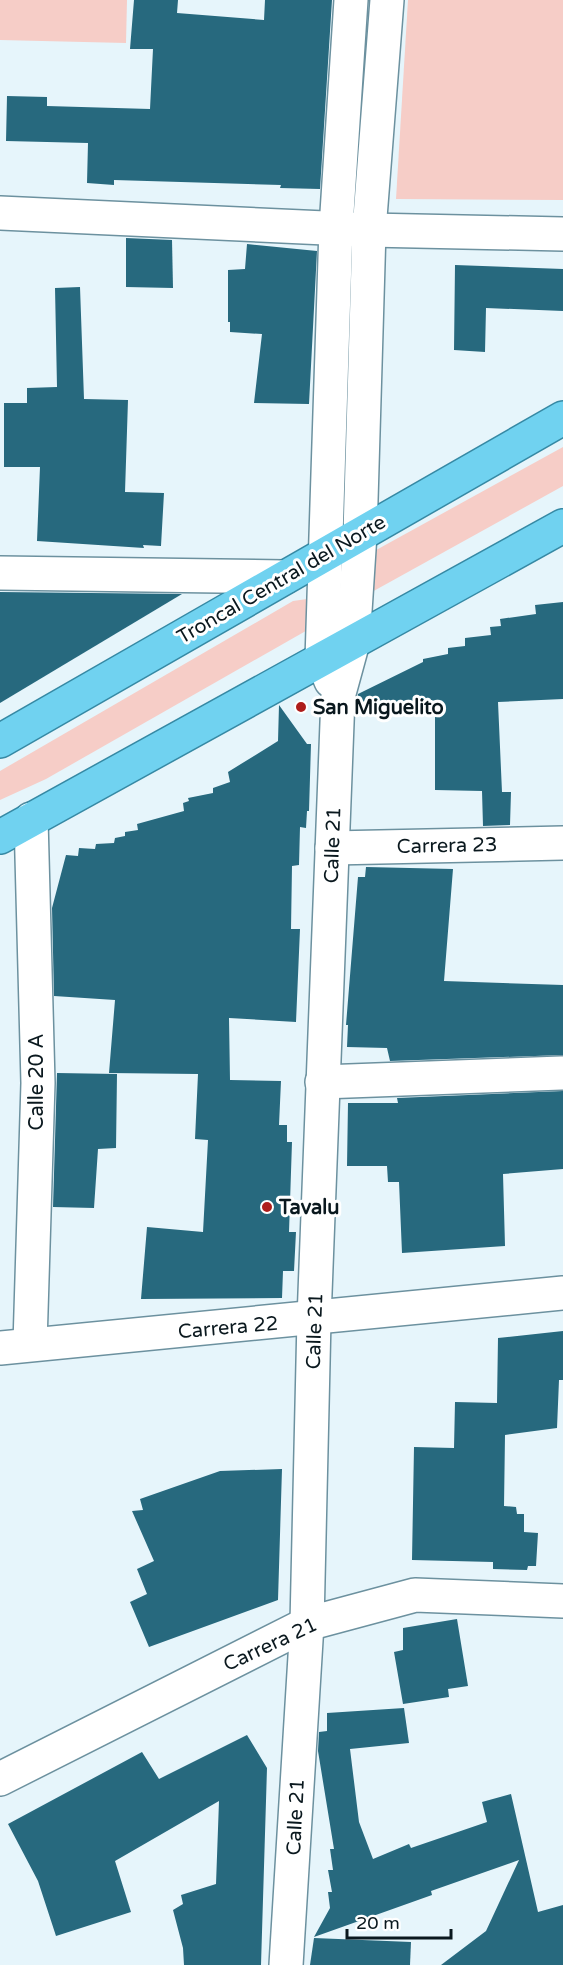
<svg xmlns="http://www.w3.org/2000/svg" width="563" height="1965" viewBox="0 0 563 1965" font-family="'Varela Round',sans-serif">
	<style>
		.green { fill: #f6cdc7 }
		.building { fill: #27697e }
		.lines { fill: none; stroke-linecap: round; stroke-linejoin: round }
		.minor-casing { stroke: #6c919f; stroke-width: 36 }
		.trunk-casing { stroke: #3689a4; stroke-width: 36 }
		.minor { stroke: #fff; stroke-width: 33 }
		.trunk { stroke: #70d2f0; stroke-width: 33 }
		.poi-dot { fill: #ae1d1b; stroke: #fff; stroke-width: 2 }
		.labels { text-anchor: middle; stroke-width: 6; stroke-linejoin: round; paint-order: stroke }
		.street-label { font-size: 20px; fill: #0a181e; stroke: #fff }
		.poi-label { font-size: 20px; font-weight: bold; fill: #0a181e; stroke: #fff; text-anchor: start }
	</style>
	<rect width="100%" height="100%" fill="#e6f5fb"/>
	<!-- green -->
	<g class="green">
		<path d="M0,0H127L126,43L0,40Z"/>
		<path d="M408,0H563V200L396,199Z"/>
		<path d="M563,447V486L352,603L349,565Z"/>
		<path d="M314,598L311,628L46,779L0,800V771L293,601Z"/>
	</g>
	<!-- building -->
	<g class="building">
		<path d="M134,0H178L177,13L264,20L265,0H332L320,189L280,188L281,185L114,180V185L87,183L88,143L6,141L7,96L47,97V106L150,109L153,49H130Z"/>
		<path d="M126,238L172,240L173,288L126,287Z"/>
		<path d="M247,244L317,251L309,404L254,403L262,334L230,332V322H228V270L245,269Z"/>
		<path d="M455,265L563,269V311L486,308L485,352L454,350Z"/>
		<path d="M80,287L84,399L128,400L125,492L164,493L161,546L143,545L144,548L37,541L40,467H4V403H27V388L57,387L55,288Z"/>
		<path d="M0,592L182,594L0,703Z"/>
		<path d="M563,602V699L498,702L502,792H511L510,825L483,826L482,791L435,790V708L357,701L358,694L423,662V659L448,654V648L465,646V638L491,635L490,627L501,626L500,619L536,614L535,605Z"/>
		<path d="M279,705L307,744H311L309,811H307L306,828L300,827L299,865L292,866L291,929H300L296,1022L229,1018L230,1080L281,1081L279,1125H287V1142H292L289,1232H296L294,1271H283L282,1298L141,1299L147,1227L203,1232L208,1140L195,1139L198,1074L109,1073L115,1000L54,996L52,908L66,855L78,856L79,848L95,849L96,844L114,843L115,838L125,836V832L138,830L137,824L184,811L183,803L189,801L188,798L213,793V788L230,782L228,772L278,741Z"/>
		<path d="M366,867L453,869L444,981L563,985V1055L390,1061L387,1048L347,1047L348,1025H346L358,877H365Z"/>
		<path d="M57,1073L117,1074L116,1148L98,1149L94,1208L53,1207Z"/>
		<path d="M563,1091V1169L503,1174L505,1246L402,1253L399,1182H388L387,1166H347L348,1103H398L397,1098Z"/>
		<path d="M563,1331V1380H559L557,1428L505,1435L504,1506L516,1507L517,1514H524V1532L538,1533L536,1566H528L527,1570L493,1569V1562L412,1560L414,1447L454,1448L455,1402L497,1403L498,1338Z"/>
		<path d="M282,1469L278,1600L149,1647L130,1602L147,1594L137,1569L154,1561L132,1511L143,1510L140,1499L220,1471Z"/>
		<path d="M457,1619L468,1686L448,1689L449,1697L403,1704L394,1652L403,1650V1628Z"/>
		<path d="M404,1708L409,1743L350,1749L359,1822L373,1859L409,1844L411,1848L487,1822L482,1802L511,1794L538,1912L563,1905V1965H441L486,1931L519,1860L431,1891L432,1895L314,1937L330,1908L328,1892H332L328,1870H333L330,1849H334L318,1751L319,1732L327,1731V1713Z"/>
		<path d="M247,1735L267,1768L261,1965H184L183,1948L173,1910L183,1904L181,1895L216,1884L219,1801L115,1861L131,1912L56,1936L38,1881L8,1824L142,1752L159,1779Z"/>
		<path d="M314,1938L411,1942L410,1965H310Z"/>
	</g>
	<g class="lines">
		<!-- minor casing -->
		<g class="minor-casing">
			<g id="minor">
				<path d="M0,213L369,230L563,234"/>
				<path d="M0,573L285,577"/>
				<path d="M331,681L322,659L336,228L351,0"/>
				<path d="M332,848L563,843"/>
				<path d="M322,1082L561,1073"/>
				<path d="M30,1344L38,1083L31,819"/>
				<path d="M0,1348L563,1293"/>
				<path d="M0,1779L307,1624L415,1595L563,1601"/>
				<path d="M286,1965L307,1624L314,1319L338,697L353,642L360,534L369,230L387,0"/>
			</g>
		</g>
		<!-- trunk casing -->
		<g class="trunk-casing">
			<g id="trunk">
				<path d="M0,741L563,418"/>
				<path d="M0,837L563,526"/>
			</g>
		</g>
		<!-- minor -->
		<use href="#minor" class="minor"/>
		<!-- trunk -->
		<use href="#trunk" class="trunk"/>
	</g>
	<!-- markers -->
	<g class="poi-dot">
		<circle cx="301" cy="707" r="6"/>
		<circle cx="267" cy="1207" r="6"/>
	</g>
	<g class="labels">
		<!-- street labels -->
		<g class="street-label">
			<text transform="translate(281 579) rotate(-30)" y="7">Troncal Central del Norte</text>
			<text transform="translate(332 845) rotate(-88)" y="7">Calle 21</text>
			<text transform="translate(447 845) rotate(-1)" y="7">Carrera 23</text>
			<text transform="translate(36 1082) rotate(-90)" y="7">Calle 20 A</text>
			<text transform="translate(228 1327) rotate(-5)" y="7">Carrera 22</text>
			<text transform="translate(314 1331) rotate(-88)" y="7">Calle 21</text>
			<text transform="translate(270 1644) rotate(-25)" y="7">Carrera 21</text>
			<text transform="translate(295 1817) rotate(-87)" y="7">Calle 21</text>
		</g>
		<!-- poi labels -->
		<g class="poi-label">
			<text x="313" y="714">San Miguelito</text>
			<text x="279" y="1214">Tavalu</text>
		</g>
	</g>
	<!-- scale -->
	<path d="M347 1929v9h104v-9" fill="none" stroke="#0a181e" stroke-width="3"/>
	<text x="356" y="1929" font-size="18" fill="#0a181e" stroke="#ffffff" stroke-width="4.5" paint-order="stroke">20 m</text>
</svg>
